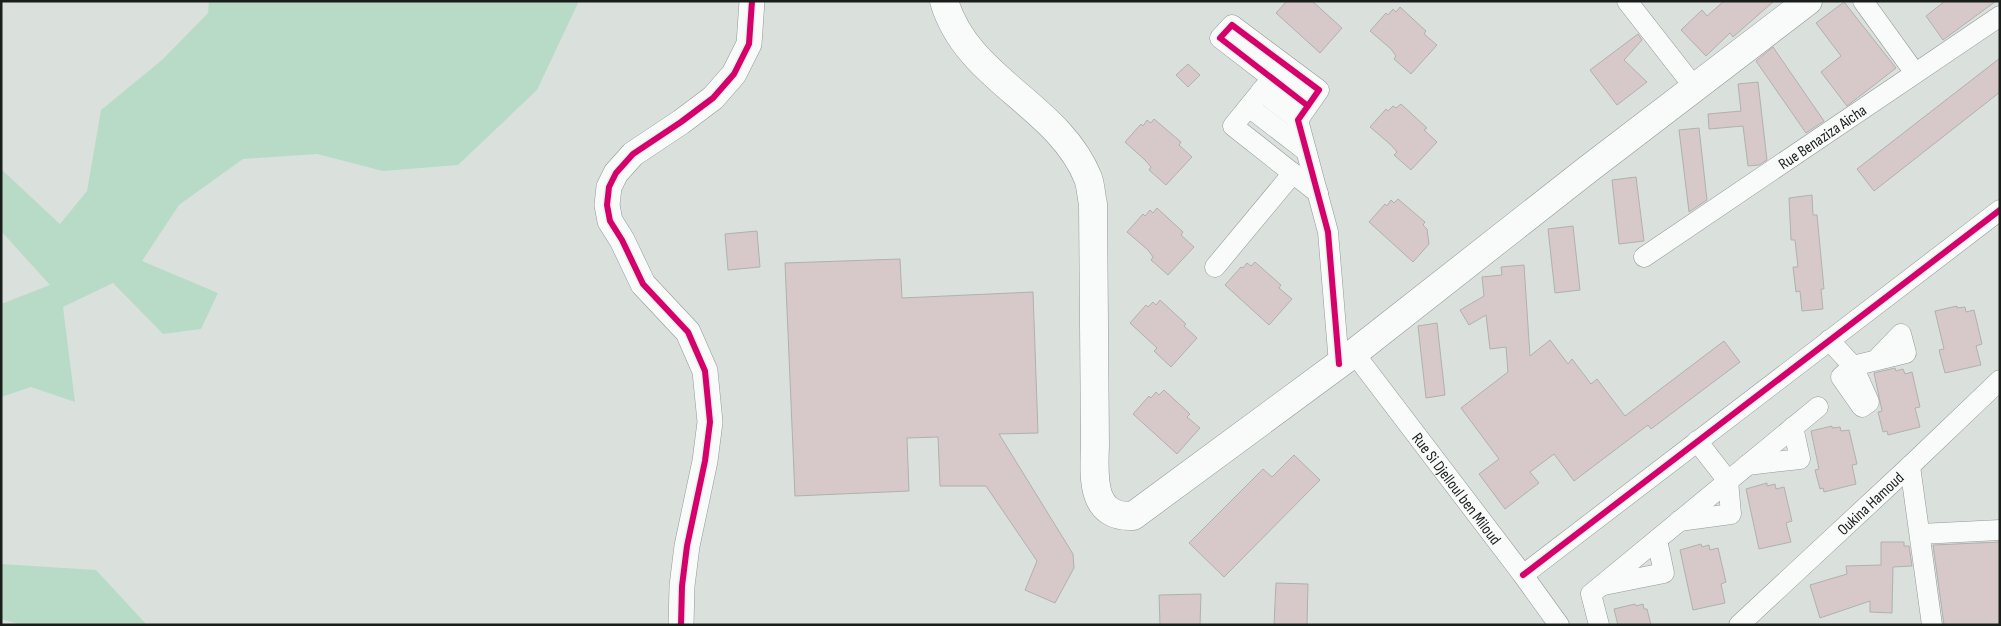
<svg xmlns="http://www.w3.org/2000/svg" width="2001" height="626" viewBox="0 0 2001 626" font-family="'Sofia Sans Condensed',sans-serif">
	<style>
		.green { fill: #b8dbc8 }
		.building { fill: #d7c8c9; stroke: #b0b1af }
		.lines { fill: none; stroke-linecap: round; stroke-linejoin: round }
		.minor-casing { stroke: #939895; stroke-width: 21 }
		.tertiary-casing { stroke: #939895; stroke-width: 26 }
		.secondary-casing { stroke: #939895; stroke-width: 29 }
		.minor { stroke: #f9fafa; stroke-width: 20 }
		.tertiary { stroke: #f9fafa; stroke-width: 25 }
		.secondary { stroke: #f9fafa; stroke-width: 28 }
		.cycleway-casing { stroke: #e4f2ea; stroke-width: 9 }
		.cycleway { stroke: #d6006c; stroke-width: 6 }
		.labels { text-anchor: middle; stroke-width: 4.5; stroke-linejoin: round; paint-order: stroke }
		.street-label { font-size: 16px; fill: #191e1b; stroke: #e4f2ea }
	</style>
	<rect width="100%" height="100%" fill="#dae1dd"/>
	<!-- green -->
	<g class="green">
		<path d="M209,1H579L537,90L458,165L383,171L317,154L243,159L179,205L142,261L218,293L201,329L163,334L113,283L63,307L75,402L31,387L1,397V304L50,285L1,231V169L60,224L87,191L101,110L162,60L208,13Z"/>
		<path d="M1,564L96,570L147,625H22L1,619Z"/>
	</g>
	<!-- building -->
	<g class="building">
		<path d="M1287,1H1312L1342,28L1320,53L1276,13Z"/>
		<path d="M1724,1H1774L1733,37L1730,33L1706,56L1681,30L1702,10L1707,16Z"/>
		<path d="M1945,1H1996L1943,40L1926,16Z"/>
		<path d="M1844,2L1896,68L1847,106L1821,72L1841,56L1816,23Z"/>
		<path d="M1400,7L1426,31L1424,34L1437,45L1411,74L1394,59L1396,56L1391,49L1370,31L1386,13L1388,15L1393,9L1396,12Z"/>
		<path d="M1638,34L1642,40L1624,60L1647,82L1617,105L1590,70Z"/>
		<path d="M1773,47L1824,121L1806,133L1756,61Z"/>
		<path d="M2000,58V92L1874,191L1857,169Z"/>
		<path d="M1188,64L1200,75L1188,87L1176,75Z"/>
		<path d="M1758,82L1767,160L1759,165L1748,166L1743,126L1709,129L1708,114L1741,111L1738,84Z"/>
		<path d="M1401,104L1427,128L1424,130L1437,142L1411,170L1394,155L1397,152L1391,145L1370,127L1386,109L1388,111L1393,106L1396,108Z"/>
		<path d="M1154,119L1181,142L1179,145L1192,157L1166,185L1149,170L1151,167L1145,160L1125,142L1141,124L1143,126L1147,120L1151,123Z"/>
		<path d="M1699,128L1707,200L1689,212L1679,130Z"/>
		<path d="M1636,177L1644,241L1619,244L1612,180Z"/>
		<path d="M1812,195L1813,215H1817L1824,289H1821L1823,309L1802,311L1800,291L1796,292L1793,267H1798L1795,240H1791L1789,198Z"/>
		<path d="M1398,199L1425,222L1423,225L1427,229L1429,244L1413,262L1369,222L1385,204L1387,206L1391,200L1394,203Z"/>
		<path d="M1157,208L1183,232L1181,235L1194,247L1168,275L1151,260L1153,257L1148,250L1127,232L1143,214L1145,216L1150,210L1153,213Z"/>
		<path d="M1573,226L1580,290L1555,293L1548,229Z"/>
		<path d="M757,231L760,267L728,270L725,234Z"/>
		<path d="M900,259L902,298L1033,292L1038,433L999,434L1073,554L1074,568L1055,603L1025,590L1037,561L986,486H940L938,437L907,438L909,491L795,496L785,263Z"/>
		<path d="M1255,262L1281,285L1279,288L1292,299L1269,325L1225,285L1241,267L1243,268L1247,263L1251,266Z"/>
		<path d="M1524,265L1530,356L1550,340L1568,364L1572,359L1591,384L1597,379L1625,416L1724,341L1740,362L1651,429L1648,425L1574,481L1554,454L1530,472L1539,483L1505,509L1479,474L1499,459L1461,408L1508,372L1506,347L1490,349L1486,315L1469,325L1460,310L1484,296L1482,277L1502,275L1501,267Z"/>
		<path d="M1160,300L1186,324L1184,326L1197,338L1171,367L1154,351L1157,348L1130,323L1146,305L1148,307L1153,302L1156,305Z"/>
		<path d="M1957,306V308L1965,307L1966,312L1974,310L1982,344L1976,346L1981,365L1945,373L1939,350L1944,349L1935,311Z"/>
		<path d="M1437,323L1445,395L1426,398L1418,326Z"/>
		<path d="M1895,368L1896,371L1903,369L1905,374L1912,372L1920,407L1915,408L1920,427L1888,435L1887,431L1883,432L1878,412L1882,411L1874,373Z"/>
		<path d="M1164,390L1190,414L1187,417L1200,428L1177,454L1133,414L1149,396L1151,398L1156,392L1159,395Z"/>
		<path d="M1832,426V428L1840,427L1841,431L1849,430L1857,464L1852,465L1856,484L1824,492L1823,488L1820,489L1815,470L1819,469L1811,431Z"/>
		<path d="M1294,455L1320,480L1224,577L1189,543L1263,469L1272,477Z"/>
		<path d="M1767,483V486L1775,484L1776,489L1784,487L1792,521L1786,523L1791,542L1759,549L1746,489Z"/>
		<path d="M1881,542H1904V546H1909L1912,566L1893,567L1892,613L1870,612V601L1820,618L1810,585L1847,574L1846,566L1881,565Z"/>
		<path d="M2000,542V625H1944L1933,545Z"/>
		<path d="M1701,544L1702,547L1709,545L1710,550L1718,548L1726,582L1721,584L1725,603L1693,610L1680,550Z"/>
		<path d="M1276,583L1308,584L1307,625H1274Z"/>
		<path d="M1201,594L1200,625H1160L1159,595Z"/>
		<path d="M1635,604L1636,606L1643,604L1644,609H1647L1651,625H1618L1614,609Z"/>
	</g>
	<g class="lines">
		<!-- minor casing -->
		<g class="minor-casing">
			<g id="minor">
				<path d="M1627,1L1695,88"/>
				<path d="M1863,1L1915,73"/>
				<path d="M1272,78L1233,126L1318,193"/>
				<path d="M1261,91L1298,120"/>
				<path d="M1308,106L1220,38L1232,25L1319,90L1298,120L1328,232L1339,364"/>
				<path d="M1249,107L1306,151"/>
				<path id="s1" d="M1644,257L2000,16"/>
				<path d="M1215,267L1293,173"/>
				<path d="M1829,340L1853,366L1906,353L1901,334L1876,360"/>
				<path id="s2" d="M1354,353L1523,575L1559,625"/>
				<path d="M1853,366L1869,402L1862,407L1841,377Z"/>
				<path d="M1747,465L1800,459L1793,427"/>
				<path d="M1910,466L1932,625"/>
				<path d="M1679,521L1731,514L1728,481L1697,441"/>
				<path d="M1920,534L2000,530"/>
				<path d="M1523,575L2000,210"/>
				<path d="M1604,585L1664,573L1657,540"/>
				<path d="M1599,625L1591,594L1818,407"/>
				<path id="s3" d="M1739,625L1910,466L2000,380"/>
			</g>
		</g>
		<!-- tertiary casing -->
		<g class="tertiary-casing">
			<path id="tertiary" d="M681,625L682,586L687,546L705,461L710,422L705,371L688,332L643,284L622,240L610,221L607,205L609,187L616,173L633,154L681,122L713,98L734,74L749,44L752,1"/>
		</g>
		<!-- secondary casing -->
		<g class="secondary-casing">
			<path id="secondary" d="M944,1C967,80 1058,104 1088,178C1091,186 1091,196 1093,204L1095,445C1094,476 1090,518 1133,516L1354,353L1587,170L1808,1"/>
		</g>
		<!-- minor -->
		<use href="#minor" class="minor"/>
		<!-- tertiary -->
		<use href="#tertiary" class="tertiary"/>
		<!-- secondary -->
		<use href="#secondary" class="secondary"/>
		<!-- cycleway casing -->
		<g class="cycleway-casing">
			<g id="cycleway">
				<path d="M1308,106L1220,38L1232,25L1319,90L1298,120L1328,232L1339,364"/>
				<path d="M1523,575L2000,210"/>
				<path d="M681,625L682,586L687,546L705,461L710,422L705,371L688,332L643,284L622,240L610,221L607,205L609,187L616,173L633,154L681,122L713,98L734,74L749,44L752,1"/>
			</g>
		</g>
		<!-- cycleway -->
		<use href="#cycleway" class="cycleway"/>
	</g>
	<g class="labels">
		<!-- street labels -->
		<g class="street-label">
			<text dy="6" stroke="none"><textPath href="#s1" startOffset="215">Rue Benaziza Aicha</textPath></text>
			<text dy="6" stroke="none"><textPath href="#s2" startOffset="170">Rue Si Djelloul ben Miloud</textPath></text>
			<text dy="6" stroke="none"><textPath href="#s3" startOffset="179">Oukina Hamoud</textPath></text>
		</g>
	</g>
	<!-- border -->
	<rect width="2001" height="626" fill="none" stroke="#191e1b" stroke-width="5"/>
</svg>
